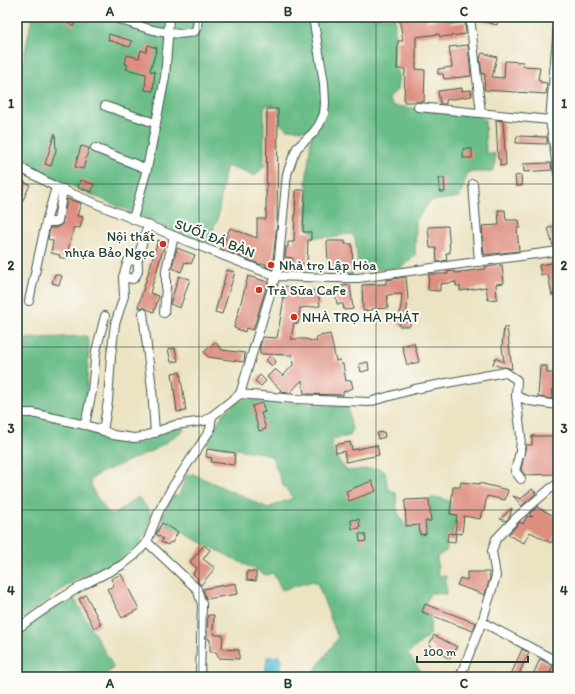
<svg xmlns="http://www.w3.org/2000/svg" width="575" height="694" viewBox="0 0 575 694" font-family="Itim,sans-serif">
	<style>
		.forest { fill: #6bbd89; stroke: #457d5e }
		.water { fill: #55b6d3; stroke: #3a7a84 }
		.building { fill: #de8e80 }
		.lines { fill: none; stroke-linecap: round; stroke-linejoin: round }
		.minor-casing { stroke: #3e5649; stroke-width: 10 }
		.minor { stroke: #fff; stroke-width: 8 }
		.grid { fill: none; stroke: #1f3d34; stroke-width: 1; stroke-opacity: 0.55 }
		.poi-dot { fill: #c8321e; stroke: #fdfcf7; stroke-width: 1.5 }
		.labels { text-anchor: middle; stroke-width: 4; stroke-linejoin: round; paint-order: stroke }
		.poi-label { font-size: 14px; fill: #1f3d34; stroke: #fdfcf7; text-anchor: start }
		.street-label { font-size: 14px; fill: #1f3d34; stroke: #fdfcf7 }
		.neatline { fill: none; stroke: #1f3d34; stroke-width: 1.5 }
		.grid-label { font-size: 13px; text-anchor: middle; font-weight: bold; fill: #1f3d34 }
	</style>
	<rect width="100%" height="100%" fill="#fdfcf7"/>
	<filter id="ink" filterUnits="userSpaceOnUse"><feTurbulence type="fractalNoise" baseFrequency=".025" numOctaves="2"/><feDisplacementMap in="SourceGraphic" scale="8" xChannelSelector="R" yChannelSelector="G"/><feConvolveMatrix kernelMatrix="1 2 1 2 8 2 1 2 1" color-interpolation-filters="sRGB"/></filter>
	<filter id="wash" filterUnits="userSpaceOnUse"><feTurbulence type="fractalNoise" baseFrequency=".012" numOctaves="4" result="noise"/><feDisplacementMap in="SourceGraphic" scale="16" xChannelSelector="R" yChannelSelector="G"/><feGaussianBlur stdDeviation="0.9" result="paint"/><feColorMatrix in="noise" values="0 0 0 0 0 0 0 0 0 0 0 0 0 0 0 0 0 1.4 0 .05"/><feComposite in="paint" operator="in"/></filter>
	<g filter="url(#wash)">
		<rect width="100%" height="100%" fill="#ebe3c2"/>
		<!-- forest -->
		<g class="forest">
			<path d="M32,17H395L394,69L399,73L397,90L388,99L393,106L476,115L485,120L486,153L495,154V167L491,172H468L460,197L430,201L416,221L415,255L402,267L363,271L358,269L355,238L351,234L341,235L338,237H313V232L306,228L308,188L306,184L312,130L287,129L280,124L279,108L277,106L266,105L264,109V166L255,176L226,166L217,222L214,225L213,243L206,246C144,216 80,191 17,161V91Z"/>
			<path d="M86,336L89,342L86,402L81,429L130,445L142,443L177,427L185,429L156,449L98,474L90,481L94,493L108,513L113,515L138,497L151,513L147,531L136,550L122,561L76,579L17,623V339Z"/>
			<path d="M245,399L348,407L352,430L350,436L332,439L333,453L347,471L378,468L385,472L388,489L396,493L397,510L405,526L418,527L420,536L427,535L426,522L432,520L430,500L431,498H443L450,502L449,514L455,516L456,517L453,533L446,534L445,540L447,550L437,557L438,575L446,576V594L430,593L422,612L431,616L430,634L408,654L420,670L423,677H310L338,638L318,585L313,581L282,590L273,573L266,575L167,525L161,519L172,496H179L186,475L193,474L268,508L293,498L283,485L272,457L263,453L208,445L206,442L223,414L236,402Z"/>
			<path d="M69,597L74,598L113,666L112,670L100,677H17V633Z"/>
		</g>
		<!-- water -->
		<path class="water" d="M280,656L282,658L281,677H265L267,657Z"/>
		<g id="blocks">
			<!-- building -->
			<g class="building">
				<path d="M70,17H77L74,26L67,23Z"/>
				<path d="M399,17H426L427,21L450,17L451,24L465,22L466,34L440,37L439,34L416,37V69L425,70L424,102H404L405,69H397L398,41H403Z"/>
				<path d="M499,17L497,25L478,20Z"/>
				<path d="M109,34L132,41L130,47L108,40Z"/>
				<path d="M148,45L157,48L150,71L155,72L153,91L145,90L146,74L126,69L128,65L125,64L127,55L139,58L141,50L146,52Z"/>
				<path d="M468,45L471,76L444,79L443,74H438V69L452,67L449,47Z"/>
				<path d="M482,53L497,57L492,77L504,78L505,61L524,62L523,66L540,67L538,80H540V82L547,83L546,94L484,90L485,74H482L480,59Z"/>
				<path d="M462,88V91L471,90L472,96L446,100V104H440L438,91Z"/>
				<path d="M267,109H278L277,224L272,269L266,267V264H259L221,249L230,228L257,238V219H266Z"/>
				<path d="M496,120L503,121L506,165L500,166V159H498Z"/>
				<path d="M55,133L56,150L51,166L45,164Z"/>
				<path d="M517,136L547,137V144L516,143Z"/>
				<path d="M81,146L89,148L83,169L75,167Z"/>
				<rect x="463" y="149" width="9" height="9"/>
				<path d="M551,163L552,170L524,172L523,164Z"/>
				<path d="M521,175L522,186H516L515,176Z"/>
				<path d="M439,178H444L445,192H440Z"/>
				<path d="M20,180L30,185L22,202L17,199V186Z"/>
				<path d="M80,180L94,184L92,192L78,188Z"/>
				<path d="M296,190H305L303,232H311V240H308L307,264H302L301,271H292L293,258L285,257L286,247H288V242H294Z"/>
				<path d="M67,199L81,203L77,216L83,217L80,228L74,227L66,259L59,257L60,255L51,253L53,241L48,239L50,228H56L62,224Z"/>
				<path d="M498,210H505L506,220H519L520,228H517L519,251L484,255L482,226L499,225Z"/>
				<path d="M558,225V246H553L548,228Z"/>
				<path d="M448,226L450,253H446L447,260L437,262L436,248H430L428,227Z"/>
				<path d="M158,240L165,243L150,293L159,296L154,312L145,308L138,307Z"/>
				<path d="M327,241H345V244H352L353,272H346V270H334V268H328Z"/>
				<path d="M177,248L195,255L191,264L185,262L181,272L172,268Z"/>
				<path d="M558,262V294L552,295L548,275H541L539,265Z"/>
				<path d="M502,265L504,283L496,284L497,299L488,300L486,287L460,291V286H456V282L440,284V291L428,290L429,274H448L447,272L454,271L455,273L476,270L485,269V267Z"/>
				<path d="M227,270L235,272L222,314L215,312Z"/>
				<path d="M55,274L62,276L59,285L52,283Z"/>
				<path d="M179,276L190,279L180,308L170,304Z"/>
				<path d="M248,276L268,282L253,330L246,328L245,332L234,328Z"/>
				<path d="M406,277L408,299L406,319L410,320V326H399L402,294L387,295L388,308L372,309V310L363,311L362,285L386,284V280Z"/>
				<path d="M350,285L353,309L344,310L343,304H337L334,287Z"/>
				<path d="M285,286L299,289L298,292L318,290L320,306L300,308L298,324L294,323L291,339H305L317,342L316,338L320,337V336L330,334L336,361L340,360L341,364H343L346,381L351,380L353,388L343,392V395L304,394L302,380L290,393L279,392L281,390L267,377L275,369L283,376L293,365L292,355L260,354V346L263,337L277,338L284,298H282Z"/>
				<path d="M504,327H507L512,369L505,367H501L493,364L495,358L504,362L502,347Z"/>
				<path d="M215,342L222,350L245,353L244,362L208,357L204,352Z"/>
				<path d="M414,343L419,362L407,365L402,346Z"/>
				<path d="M175,348L178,361L171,362L168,349Z"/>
				<path d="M270,356L276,361L272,366L266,360Z"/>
				<path d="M368,362L369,370L361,372L359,364Z"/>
				<path d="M540,366H547V373H554L552,399L538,397Z"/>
				<path d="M180,372L186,411L177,412L172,373Z"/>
				<path d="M260,375L266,381L261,386L255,381Z"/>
				<path d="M262,403L265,412L261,413L266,429L259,431L252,406Z"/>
				<path d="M384,432L385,437L378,439L377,433Z"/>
				<path d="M532,436H555V444H557L558,474L525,475L521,470L526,445H532Z"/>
				<path d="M350,442L352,450L377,445L379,455L346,462L344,451L336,453L335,445Z"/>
				<path d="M207,449L235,453L234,465L211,462L212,458L206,457Z"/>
				<path d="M372,481L376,491L349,501L346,491Z"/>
				<path d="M461,482L479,484V483L508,490L505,500L487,496L484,511H482L480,519L464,516L462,534L455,533L457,515L450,514L453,487H460Z"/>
				<path d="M532,489L536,493L522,506L513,496L521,499Z"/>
				<path d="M429,499L431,521H425L426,534L420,535L419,525L406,526L405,500Z"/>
				<path d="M537,507L558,518V528L551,543L530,532L524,543L508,535L520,522L523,524L527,516L533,517L529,514Z"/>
				<path d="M512,508L510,516L506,521L500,519Z"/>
				<path d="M359,519L360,528L352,529L351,520Z"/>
				<path d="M162,523L178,532L172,543L170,542L168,545L161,542L163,539L156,534Z"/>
				<path d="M448,533L456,534L455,542L447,541Z"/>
				<path d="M359,534H365L366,541L360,542Z"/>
				<path d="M204,545L210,550L203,559L215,568L201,585L197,581L198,579L193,574L197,568L190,562Z"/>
				<path d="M247,571L256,572V581L247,580Z"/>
				<path d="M467,572H489L490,578L485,595L457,585L460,578L467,580Z"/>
				<path d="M121,574L139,609L122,618L107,589L114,586L111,579Z"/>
				<path d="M236,583L238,594L206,599L203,589Z"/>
				<path d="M86,595L101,624L94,628L79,599Z"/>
				<path d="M425,604L476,623L473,631L422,612Z"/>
				<path d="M208,615H214L213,630L215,635H223L222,649L239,650V659L219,658L216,652H210V639H207Z"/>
				<path d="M434,635L457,647L450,659L434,650L435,649L429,645Z"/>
				<path d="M522,649L529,653L522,667L518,677H510Z"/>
				<path d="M540,659L553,666L548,677H532Z"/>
			</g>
		</g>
	</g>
	<g filter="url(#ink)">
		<use href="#blocks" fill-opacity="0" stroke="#3e5649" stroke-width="1"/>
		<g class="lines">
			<!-- minor casing -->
			<g class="minor-casing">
				<g id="minor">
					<path d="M112,17C134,24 173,40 195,31L197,27L198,17"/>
					<path d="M470,17L481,113"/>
					<path d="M558,26L550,120L558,173"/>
					<path d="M105,106L155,123"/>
					<path d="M418,107L550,120"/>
					<path d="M95,148L147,169"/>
					<path d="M17,166L56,187L174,236L275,276L331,278H358L558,251"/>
					<path d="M473,184L479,262"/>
					<path d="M133,219L147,169L165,77L168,39L169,17"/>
					<path d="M46,222H55L58,221L63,189"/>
					<path d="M123,277L133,279C142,270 136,267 138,259C140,248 145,236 148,225"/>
					<path d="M29,301L46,222L56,187"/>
					<path d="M143,313L152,389L155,433"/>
					<path d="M164,313L166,287V270L174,236"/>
					<path d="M240,394L294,399L369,402L415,389L505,372L517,380L516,396L530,401L558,405"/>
					<path d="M516,396L521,436L520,452L515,471L521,479"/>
					<path d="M17,413H32L85,425L100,429L113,435L134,438L142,437L175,425L204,421L212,416"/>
					<path d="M85,425L92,391L96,351L105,316"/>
					<path d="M103,431L108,401L111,356L115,324L124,296L123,277L128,261L130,260L137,261"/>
					<path d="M147,542L197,589L202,604L200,677"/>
					<path d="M482,622L558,662"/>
					<path d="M17,629L49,606L83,585L122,565L135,555L147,542L159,511L173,486L210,430L212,416L240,394L278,268L287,174L293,157L297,148L313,133L319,125L324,114L325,103L324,83L313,17"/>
					<path d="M460,677L482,622L496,576L492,551L496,539L517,517L551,488L558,484"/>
				</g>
			</g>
			<!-- minor -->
			<use href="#minor" class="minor"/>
		</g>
	</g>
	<!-- grid -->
	<path class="grid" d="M199,17V677M376,17V677M17,184H558M17,347H558M17,510H558"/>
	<!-- markers -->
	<g class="poi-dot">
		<circle cx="163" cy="244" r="4"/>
		<circle cx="271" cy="265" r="4"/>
		<circle cx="259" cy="290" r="4"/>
		<circle cx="294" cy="317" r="4"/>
	</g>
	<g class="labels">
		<!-- poi labels -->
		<g class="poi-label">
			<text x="155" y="241" text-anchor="end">Nội thất<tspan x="155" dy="16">nhựa Bảo Ngọc</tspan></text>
			<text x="279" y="270">Nhà trọ Lập Hòa</text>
			<text x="267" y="295">Trà Sữa CaFe</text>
			<text x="302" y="322">NHÀ TRỌ HÀ PHÁT</text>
		</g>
		<!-- street labels -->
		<g class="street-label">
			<text transform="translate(215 238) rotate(21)" y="5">SUỐI ĐÁ BÀN</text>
		</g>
	</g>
	<!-- margin -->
	<rect width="575" height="694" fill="none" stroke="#fdfcf7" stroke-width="44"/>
	<!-- scale -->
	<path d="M417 656v6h111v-6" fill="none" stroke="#1f3d34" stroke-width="2"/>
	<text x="423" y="656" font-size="12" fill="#1f3d34" stroke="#fdfcf7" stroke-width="3" paint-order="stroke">100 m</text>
	<rect x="22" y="22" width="531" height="650" class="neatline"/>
	<g class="grid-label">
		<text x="110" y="16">A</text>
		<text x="288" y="16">B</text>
		<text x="464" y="16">C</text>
		<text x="11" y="108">1</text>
		<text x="564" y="108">1</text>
		<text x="11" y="270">2</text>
		<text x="564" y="270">2</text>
		<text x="11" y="433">3</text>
		<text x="564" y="433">3</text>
		<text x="11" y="595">4</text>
		<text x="564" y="595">4</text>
		<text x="110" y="688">A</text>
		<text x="288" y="688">B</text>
		<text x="464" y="688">C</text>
	</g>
</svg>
